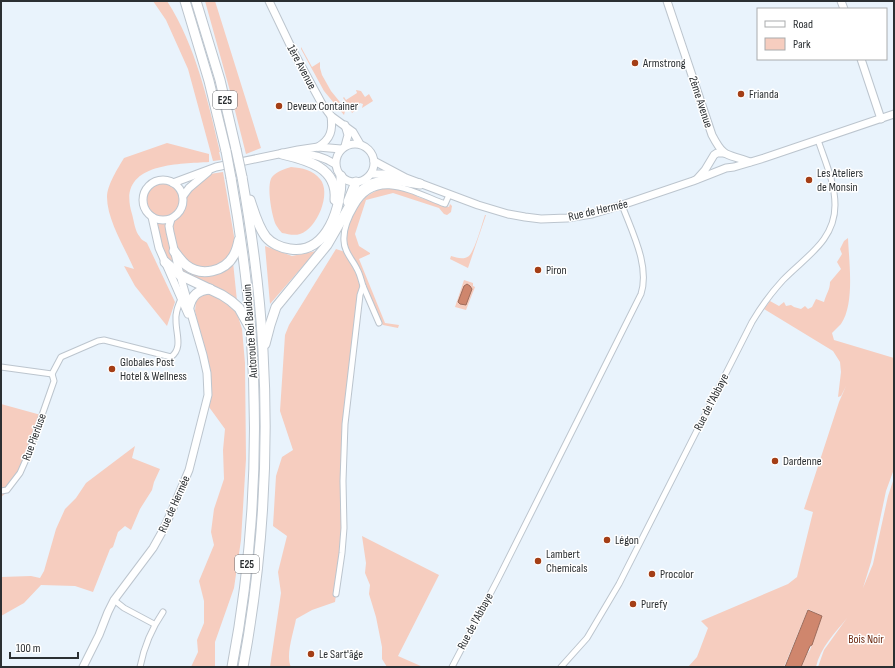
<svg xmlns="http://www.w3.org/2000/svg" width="895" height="668" viewBox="0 0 895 668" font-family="'Sofia Sans Condensed',sans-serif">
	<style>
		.green { fill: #f6cdbf }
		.water { fill: #cf866d; stroke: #9e6c5b }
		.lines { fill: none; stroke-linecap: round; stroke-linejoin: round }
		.street-casing { stroke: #bcc5ce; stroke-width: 7 }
		.secondary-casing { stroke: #bcc5ce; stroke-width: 9 }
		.highway-casing { stroke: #bcc5ce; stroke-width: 11 }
		.street { stroke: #fff; stroke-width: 5 }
		.secondary { stroke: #fff; stroke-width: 7 }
		.highway { stroke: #fff; stroke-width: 9 }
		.highway-bridge-casing { stroke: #bcc5ce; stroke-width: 11; stroke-linecap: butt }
		.highway-bridge { stroke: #fff; stroke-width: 9 }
		.poi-dot { fill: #a43e16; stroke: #fff; stroke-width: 1.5 }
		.labels { text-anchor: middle; stroke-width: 3; stroke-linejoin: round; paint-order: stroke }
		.shield { fill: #fff; stroke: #6b6d70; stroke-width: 1 }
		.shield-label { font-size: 11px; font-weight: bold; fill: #2b2f32 }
		.poi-label { font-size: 12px; fill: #2b2f32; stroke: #fff; text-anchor: start }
		.street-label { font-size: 12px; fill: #2b2f32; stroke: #fff }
		.park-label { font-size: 12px; fill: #6f2c13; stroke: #fff }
	</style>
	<rect width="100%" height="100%" fill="#e9f3fc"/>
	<!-- green -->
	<g class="green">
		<path d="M153,1H167C196,46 208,101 220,152H219L221,160L213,161L188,69L166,20Z"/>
		<path d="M205,1H215L261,148L246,154L230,91Z"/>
		<path d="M301,47L312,67L320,62V68L322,75L331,91L344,107L345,111L344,115L324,91L301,49Z"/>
		<path d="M356,90L361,91L365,97L369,94L373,101L362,108L363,104L360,103L357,109L352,113L348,104L343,98L344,97L346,100L357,93Z"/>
		<path d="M167,143L209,154V162C176,164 116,163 132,214C134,221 135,232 140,237C141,240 145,241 147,243L175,302L167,326L135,286L124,266L134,269C125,248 107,220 107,197C107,185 118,168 124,158Z"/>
		<path d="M291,167C302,168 313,170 320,179C332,193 317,229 300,234C294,236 288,234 282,233C280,231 278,228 276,225C272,217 266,185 272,177C277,171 285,169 291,167Z"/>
		<path d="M223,172L235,242L228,260L210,269L189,265L177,250L172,227L174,221L184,212L185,197L188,192L210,174Z"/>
		<circle cx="163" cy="200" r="17"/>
		<path d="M388,187L412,193L418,197L449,207L450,204L452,206L451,212L447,215L444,214L439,208L393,193L366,200L355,234L359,246L370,253V254L359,259L385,323L399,325L398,328L383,325L381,323C372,306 367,286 360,268C355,258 347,252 346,241C344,216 364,191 388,187Z"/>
		<path d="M485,215H486L468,268L450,259L451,256C457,258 464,260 469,256C475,250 482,224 485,215Z"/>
		<path d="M155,222L167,223L175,267C164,256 158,238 155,222Z"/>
		<path d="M848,238C849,262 855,304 841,324C838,327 835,330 832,333L834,340L894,358V469L886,491L871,562L863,588L873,564L888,496L894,478V649L893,653H894V667H818L824,650L847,618C835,633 820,648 816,667H801L807,654L810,650L822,616L808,609L784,667H688L697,657L708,628L701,621L788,584L797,577L813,512L804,509L839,402L846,386L841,396L838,397L841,372L840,362L833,351L764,309L770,301L779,306L784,302L786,306L791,305L794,307L801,309L805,306L808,309L812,307L816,299L824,302C826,294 830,290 830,282L841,269L837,262L842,254L840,249L844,241Z"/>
		<path d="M265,246L292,256L316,251L270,304Z"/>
		<path d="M336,249L345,252L356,269L362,289L345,424L342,554L335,602L312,610L296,619C294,631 285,656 291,667H270L281,593L278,572L287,536L273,526L276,476L282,457L293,450L280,411L285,335L289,325Z"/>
		<path d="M233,262L237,301L182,274L179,263L190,271Z"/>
		<path d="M464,280L473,283V286L475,287L466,310L455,307Z"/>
		<path d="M204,293L221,298L236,310L242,329L245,363L246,459L241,540L234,588L215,642V667H191L198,652L197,640L204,623V601L199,581L214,545L211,532L214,509L224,479L223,450L225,429L209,407L210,377L195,311L196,299Z"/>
		<path d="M1,404L41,415L28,455L6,493L1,497Z"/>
		<path d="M135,446L132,458L160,469L154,482L152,490L140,509L131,530L125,526L118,532L113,547L110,549L93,592L75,586L41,585L24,603L1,616V577L31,576L40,578L44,571L56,529L65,509L76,498L86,483Z"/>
		<path d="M362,536L439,575L398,656L423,667H387L382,659V647L376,617L369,594L370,585L365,573L366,563Z"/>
	</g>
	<!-- water -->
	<g class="water">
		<path d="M467,284L470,286L472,289L466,305L460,304L458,302L464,286Z"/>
		<path d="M808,610L822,616L812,645L810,646L801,667H785Z"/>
	</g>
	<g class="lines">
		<!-- street casing -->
		<g class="street-casing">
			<g id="street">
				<path d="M363,286L379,323"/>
				<path d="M1,367L52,374"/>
				<path d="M52,374L61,357L98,341L104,340L171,357C183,348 176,334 176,321C175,313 178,306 181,299"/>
				<path d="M1,491L7,490L20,473L28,455L54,381L52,374"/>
				<path d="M336,594L342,553L344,528L343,481L345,424L360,295L363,286C361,280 360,274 357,269C353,260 344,252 344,241C343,230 349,216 355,206C376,168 415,193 445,204L449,195"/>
				<path d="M114,600L124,608L154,624"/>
				<path d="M140,667C144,647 152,628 163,612"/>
				<path d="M452,667L498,579L641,294C650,266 632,232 622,205"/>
				<path d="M561,667L587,638L619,584L752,322C761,307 771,293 783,280C805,257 835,241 835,205C835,183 825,161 818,140"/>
			</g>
		</g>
		<!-- secondary casing -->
		<g class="secondary-casing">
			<g id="secondary">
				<path d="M269,1L292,49L322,104L331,116L353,132L360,144"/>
				<path d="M667,1L712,135C725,160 727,153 750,162"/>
				<path d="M841,1L844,9"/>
				<path d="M861,59L881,119"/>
				<circle cx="355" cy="163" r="19"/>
				<path d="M345,146L348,135L345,125"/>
				<path d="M318,147C331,139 333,130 331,116"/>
				<path d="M296,154C311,153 322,156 335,164"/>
				<path d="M374,161L406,178L478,205L508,214L525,217L541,219L567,218L592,214L622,205L693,181L726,168L734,167L764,158L894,114"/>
				<path d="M371,174H386L401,177"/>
				<path d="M697,179L705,170L714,155L717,153H724"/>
				<circle cx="163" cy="200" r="20"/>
				<path d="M173,183L216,167L298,150L318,147L341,149"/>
				<path d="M183,196L189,188L208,172"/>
				<path d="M152,217L159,248L188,314"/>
				<path d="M83,667L99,635L108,612L114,600L153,548L162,532L170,515L189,470L208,395L207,373L203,355L180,275L170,232L169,226L171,219"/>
			</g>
		</g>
		<!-- highway casing -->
		<g class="highway-casing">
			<g id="highway">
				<path d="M185,1L209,81L226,151"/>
				<path d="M196,1L220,80L236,149"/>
				<path d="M282,154C308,160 338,168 335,200"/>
				<path d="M242,177C252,234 260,292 263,351C269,455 262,564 243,667"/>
				<path d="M231,178C240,229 247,280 251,332C259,443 253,557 232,667"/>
				<path d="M250,200C254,212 258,227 266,237C271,243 281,248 290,249C328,255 342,205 341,176"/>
				<path d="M348,202L356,182"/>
				<path d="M174,251C178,256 181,261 186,265C201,277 225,272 234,255C237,250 238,245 239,240"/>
				<path d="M165,262L180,275L222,295L231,301L239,308L249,326"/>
				<path d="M189,307C192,295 198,290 210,289"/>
				<path d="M265,344L270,325L276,307L327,245L353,200L358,193L371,184L381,181L395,180L420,184"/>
			</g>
		</g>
		<!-- street -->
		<use href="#street" class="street"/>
		<!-- secondary -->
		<use href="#secondary" class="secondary"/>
		<!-- highway -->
		<use href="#highway" class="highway"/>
		<!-- highway-bridge casing -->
		<g class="highway-bridge-casing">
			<g id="highway-bridge">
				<path d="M236,149L242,177"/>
				<path d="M226,151L231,178"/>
			</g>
		</g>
		<!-- highway-bridge -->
		<use href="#highway-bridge" class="highway-bridge"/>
	</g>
	<!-- markers -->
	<g class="poi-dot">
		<circle cx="635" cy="63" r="4"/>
		<circle cx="741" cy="94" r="4"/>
		<circle cx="279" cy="106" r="4"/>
		<circle cx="809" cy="180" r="4"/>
		<circle cx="538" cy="270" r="4"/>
		<circle cx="112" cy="369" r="4"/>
		<circle cx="775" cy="461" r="4"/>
		<circle cx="607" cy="540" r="4"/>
		<circle cx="538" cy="561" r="4"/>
		<circle cx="652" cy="574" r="4"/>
		<circle cx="633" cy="604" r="4"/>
		<circle cx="311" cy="654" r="4"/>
	</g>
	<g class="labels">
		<!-- shield labels -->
		<g class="shield">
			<rect x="213" y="91" width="24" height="18" rx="3"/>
			<rect x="235" y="555" width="24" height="18" rx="3"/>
		</g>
		<g class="shield-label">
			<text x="225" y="104">E25</text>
			<text x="247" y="568">E25</text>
		</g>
		<!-- poi labels -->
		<g class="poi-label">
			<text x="643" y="67">Armstrong</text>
			<text x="749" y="98">Frianda</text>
			<text x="287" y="110">Deveux Container</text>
			<text x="817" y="177">Les Ateliers<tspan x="817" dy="14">de Monsin</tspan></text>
			<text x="546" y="274">Piron</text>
			<text x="120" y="366">Globales Post<tspan x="120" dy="14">Hotel &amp; Wellness</tspan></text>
			<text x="783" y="465">Dardenne</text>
			<text x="615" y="544">Légon</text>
			<text x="546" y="558">Lambert<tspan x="546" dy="14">Chemicals</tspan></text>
			<text x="660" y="578">Procolor</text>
			<text x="641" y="608">Purefy</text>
			<text x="319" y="658">Le Sart'âge</text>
		</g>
		<!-- street labels -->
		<g class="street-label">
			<text transform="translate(302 67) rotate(62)" y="4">1ère Avenue</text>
			<text transform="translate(701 102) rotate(72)" y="4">2ème Avenue</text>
			<text transform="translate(598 210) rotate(-13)" y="4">Rue de Hermée</text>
			<text transform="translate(250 331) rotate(-94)" y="4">Autoroute Roi Baudouin</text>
			<text transform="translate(711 402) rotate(-63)" y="4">Rue de l'Abbaye</text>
			<text transform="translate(34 437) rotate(-70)" y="4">Rue Pierluse</text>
			<text transform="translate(174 504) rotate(-66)" y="4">Rue de Hermée</text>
			<text transform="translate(475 621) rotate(-62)" y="4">Rue de l'Abbaye</text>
		</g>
		<!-- park labels -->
		<g class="park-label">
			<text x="866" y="643">Bois Noir</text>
		</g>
	</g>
	<!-- border -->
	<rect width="895" height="668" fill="none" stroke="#2b2f32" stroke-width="4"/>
	<!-- legend -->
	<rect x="757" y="8" width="130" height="52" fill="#ffffff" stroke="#aaacad"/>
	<rect x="765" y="21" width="20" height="6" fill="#ffffff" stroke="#aaacad"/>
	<text x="793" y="28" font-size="12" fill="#2b2f32">Road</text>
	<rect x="765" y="38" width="20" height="12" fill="#f6cdbf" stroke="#aaacad"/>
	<text x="793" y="48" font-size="12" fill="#2b2f32">Park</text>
	<!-- scale -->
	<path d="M10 652v6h68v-6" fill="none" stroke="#2b2f32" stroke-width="2"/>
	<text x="16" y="652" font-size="12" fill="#2b2f32" stroke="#ffffff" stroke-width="3" paint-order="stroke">100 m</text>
</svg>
